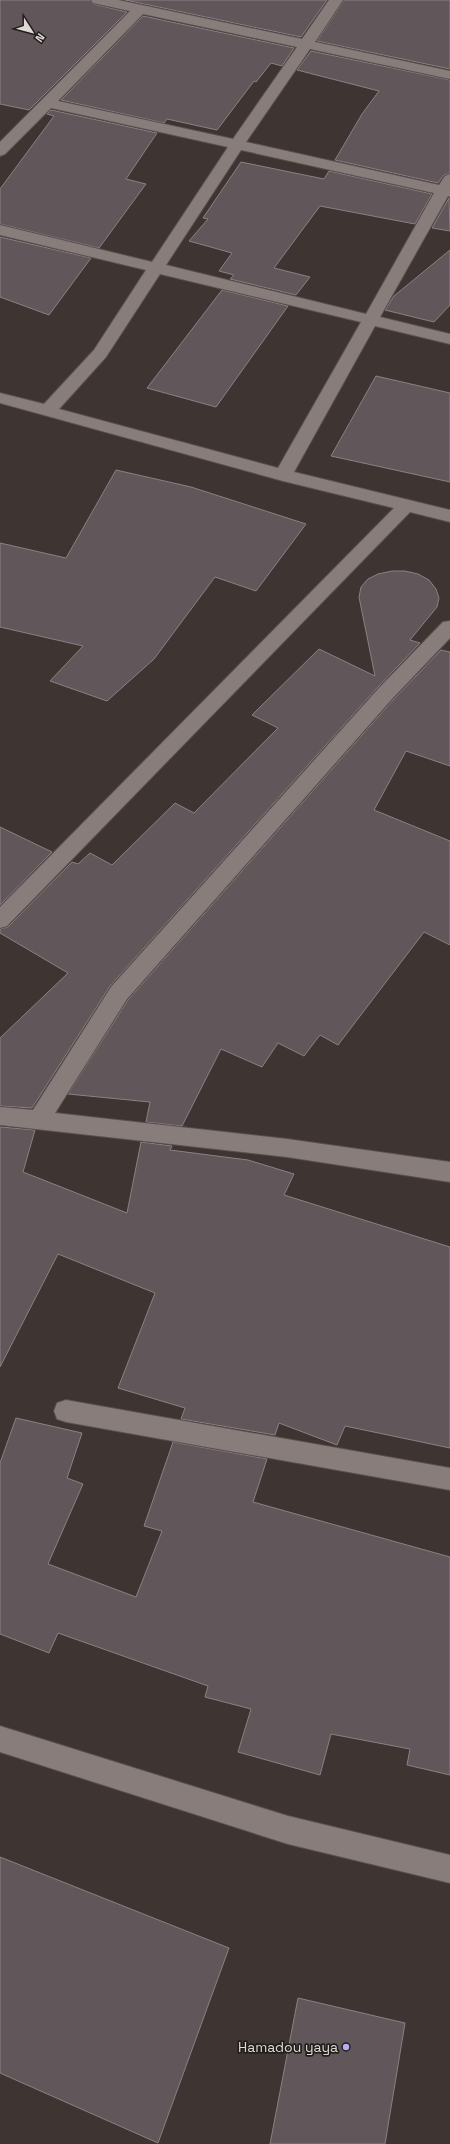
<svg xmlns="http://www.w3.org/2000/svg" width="450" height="2144" viewBox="0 0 450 2144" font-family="'Space Grotesk',sans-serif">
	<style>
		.building { fill: #61575a; stroke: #8b8083 }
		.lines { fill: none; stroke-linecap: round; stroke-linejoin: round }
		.minor-casing { stroke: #59514f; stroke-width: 2 }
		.minor { fill: #887d7a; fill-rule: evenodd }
		.poi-dot { fill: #baaaf6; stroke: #221e1c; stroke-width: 1.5 }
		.labels { text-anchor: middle; stroke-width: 3.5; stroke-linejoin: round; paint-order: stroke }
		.near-poi-label { font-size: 14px; fill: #ded8d6; stroke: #221e1c; text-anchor: end }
	</style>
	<rect width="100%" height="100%" fill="#3e3532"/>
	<!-- building -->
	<g class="building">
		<path d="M0,0H90L93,4L127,12L29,110L0,104Z"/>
		<path d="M125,0H327L301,37Z"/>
		<path d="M344,0H450V69L317,41Z"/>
		<path d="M143,16L294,48L282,66L271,63L256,82L254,81L217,130L167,119L164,123L61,100Z"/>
		<path d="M311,51L450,80V173L444,175L438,183L335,160L362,114L379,91L297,70Z"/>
		<path d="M51,110L157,133L126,179L146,184L99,248L0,224V189L54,116L47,114Z"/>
		<path d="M241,162L324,179L329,171L432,194L415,224L320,206L274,268L310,277L296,295L230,279L234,275L219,271L232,253L189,241L208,219L203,218Z"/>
		<path d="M449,198L450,231L432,228Z"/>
		<path d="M0,237L91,258L49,315L0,297Z"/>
		<path d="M450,250V305L434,322L385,310L394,296Z"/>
		<path d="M222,290L288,306L216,407L147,388Z"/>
		<path d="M376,376L450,393V482L331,456Z"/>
		<path d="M116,470L191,487L306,524L256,591L215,577L154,659L107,701L50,681L83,646L0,627V543L66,558Z"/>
		<path d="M392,571H405L418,574L429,580L436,589L439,598L437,607L410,640L420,643L377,688L110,986L32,1108L0,1106V1038L68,973L0,933V929L8,927L72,862L78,864L90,853L112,865L175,803L194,813L278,728L252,715L319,649L375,676L359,597L361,587L368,579L378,574Z"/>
		<path d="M441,650L450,652V766L406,751L374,810L450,841V945L424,932L338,1045L320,1035L304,1056L278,1043L262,1067L221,1049L182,1126L146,1122L150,1102L68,1094L128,1000L393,700Z"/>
		<path d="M0,827L52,852L0,905Z"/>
		<path d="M0,1127L35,1130L23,1172L127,1213L141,1142L172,1146L170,1150L248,1160L294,1174L284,1195L450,1247V1448L345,1426L337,1445L279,1423L275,1435L181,1419L185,1408L118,1388L155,1293L58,1254L0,1367Z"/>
		<path d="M16,1418L82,1433L67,1478L83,1484L48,1564L136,1597L162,1531L144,1526L173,1442L267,1459L253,1502L450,1557V1775L407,1765L410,1749L331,1734L320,1775L238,1752L251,1709L205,1697L208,1686L58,1633L49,1653L0,1634V1463Z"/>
		<path d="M0,1857L229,1948L158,2143L0,2073Z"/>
		<path d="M298,1998L405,2023L385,2144H270Z"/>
	</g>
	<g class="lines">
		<!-- minor casing -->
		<g class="minor-casing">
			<g id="minor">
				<path d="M91,0H118L302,39L329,0H343L315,42L450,71V79L310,49L246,142L439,185L445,176L450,174V197L448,196L380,317L450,334V344L375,326L294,472L450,510V522L410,512L7,926L0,928V907L394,508L283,481L0,403V393L44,404L94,350L146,270L0,235V225L152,262L228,147L51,108L5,154L0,156V142L130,11L93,3ZM143,14L297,47L233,139L58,101ZM241,150L434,193L366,314L166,265ZM160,274L361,322L278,468L59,409L106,357Z"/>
				<path d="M450,621V638L392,699L127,999L55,1113L287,1139L450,1162V1182L287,1157L0,1125V1107L33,1110L111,987L378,689L443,622Z"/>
				<path d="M66,1400L450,1468V1490L66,1422L57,1419L54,1411L57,1403Z"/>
				<path d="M0,1726L288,1816L450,1855V1883L288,1844L0,1752Z"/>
			</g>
		</g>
		<!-- minor -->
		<use href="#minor" class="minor"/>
	</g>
	<!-- markers -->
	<circle class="poi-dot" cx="346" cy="2047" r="4"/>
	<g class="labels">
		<!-- near-poi labels -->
		<g class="near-poi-label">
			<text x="338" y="2052">Hamadou yaya</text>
		</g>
	</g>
	<!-- north arrow -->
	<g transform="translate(32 32) rotate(126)" stroke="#221e1c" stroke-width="3" paint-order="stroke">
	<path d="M0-3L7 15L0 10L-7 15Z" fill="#ded8d6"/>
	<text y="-6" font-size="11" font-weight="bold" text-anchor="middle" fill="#ded8d6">N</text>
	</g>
</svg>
